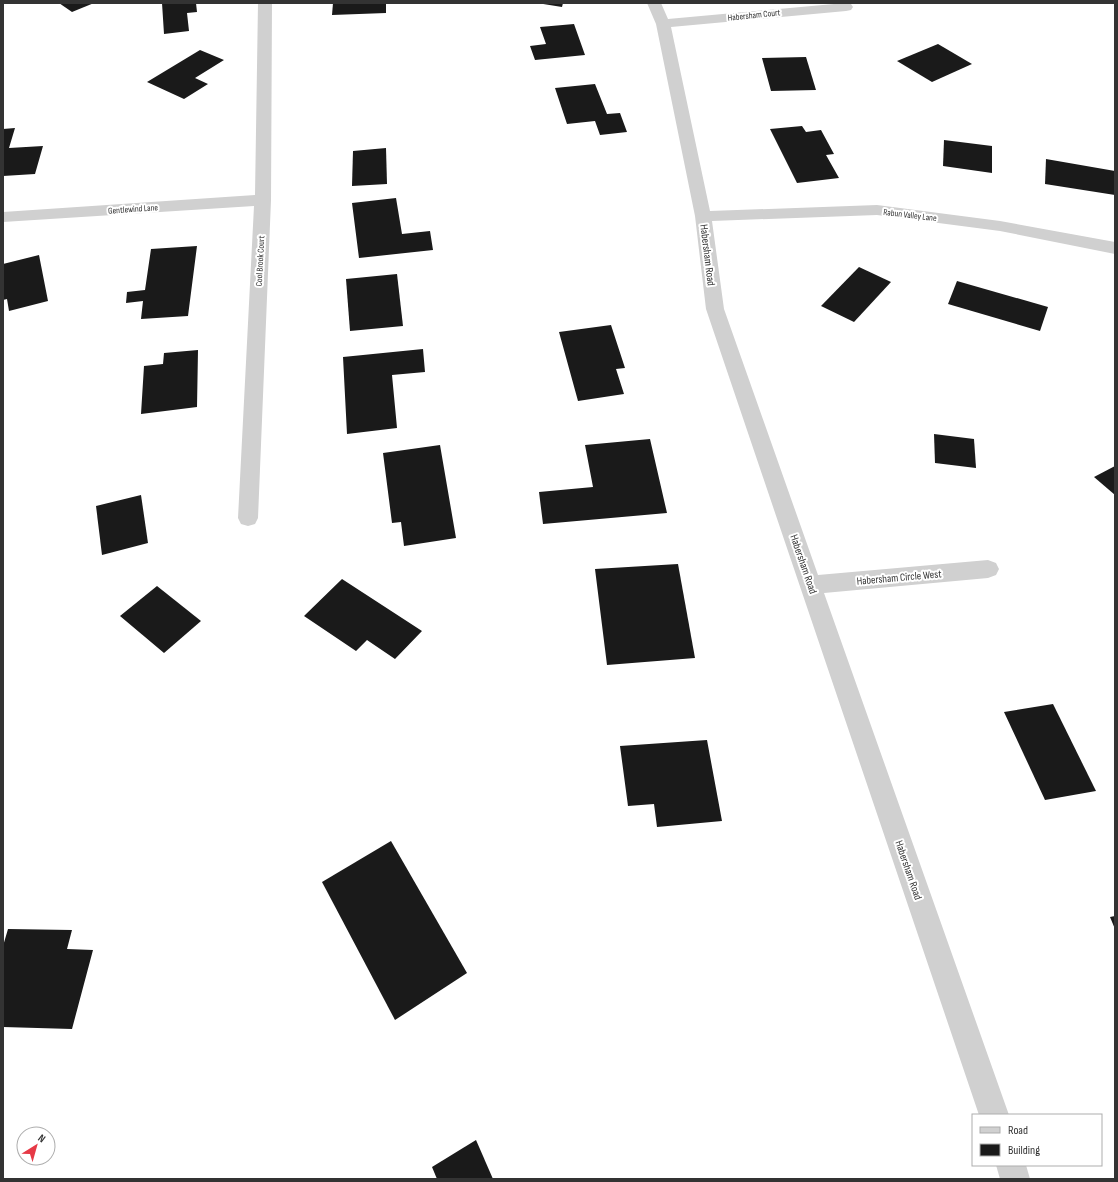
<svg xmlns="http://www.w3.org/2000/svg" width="1118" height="1182" viewBox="0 0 1118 1182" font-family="'Sofia Sans Condensed',sans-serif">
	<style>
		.building { fill: #1a1a1a }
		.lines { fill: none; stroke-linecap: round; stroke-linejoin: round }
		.minor { fill: #d0d0d0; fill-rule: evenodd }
		.labels { text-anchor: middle; stroke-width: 4; stroke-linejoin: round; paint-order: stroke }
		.far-street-label { font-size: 9px; fill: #333; stroke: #fff }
		.street-label { font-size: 11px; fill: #333; stroke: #fff }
	</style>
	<rect width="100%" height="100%" fill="#fff"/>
	<!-- building -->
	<g class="building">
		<path d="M59,3H94L72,12Z"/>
		<path d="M162,3H196L197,12L187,13L189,31L164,34Z"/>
		<path d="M333,3H386V13L332,15Z"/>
		<path d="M537,3H563L562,7Z"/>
		<path d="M574,24L585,55L535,60L530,46L546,44L540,27Z"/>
		<path d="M938,44L972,64L932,82L897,61Z"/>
		<path d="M200,50L224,60L195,78L208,84L184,99L147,82Z"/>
		<path d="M806,57L816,90L771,91L762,58Z"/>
		<path d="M595,84L607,114L620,113L627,132L600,135L595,121L567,124L555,88Z"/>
		<path d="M802,126L806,132L821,130L834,154L826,155L839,178L797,183L770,129Z"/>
		<path d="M15,128L9,148L43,146L35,174L3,176V129Z"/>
		<path d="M944,140L992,146V173L943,166Z"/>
		<path d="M386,148L387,184L352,186L353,151Z"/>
		<path d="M1046,159L1115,171V195L1045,184Z"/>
		<path d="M396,198L402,234L430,231L433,250L359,258L352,203Z"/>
		<path d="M197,246L188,316L141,319L143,301L126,303L127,292L145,290L151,249Z"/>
		<path d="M39,255L48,301L9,311L7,299L3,300V264Z"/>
		<path d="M859,267L891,282L854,322L821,306Z"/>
		<path d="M397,274L403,326L350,331L346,279Z"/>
		<path d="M957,281L1048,307L1040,331L948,304Z"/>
		<path d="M611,325L625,368L616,369L624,394L578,401L559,332Z"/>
		<path d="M423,349L425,372L392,375L397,428L347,434L343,357Z"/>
		<path d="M198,350L197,407L141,414L144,366L163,364L164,353Z"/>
		<path d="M934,434L974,439L976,468L935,463Z"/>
		<path d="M650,439L667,513L543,524L539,492L593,487L585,445Z"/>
		<path d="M440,445L456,538L404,546L401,522L392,523L383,453Z"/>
		<path d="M1115,466V495L1094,477Z"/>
		<path d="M141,495L148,543L102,555L96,506Z"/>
		<path d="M678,564L695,658L607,665L595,569Z"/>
		<path d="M342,579L422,631L395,659L367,640L356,651L304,616Z"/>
		<path d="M157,586L201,621L164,653L120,616Z"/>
		<path d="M1053,704L1096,791L1045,800L1004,712Z"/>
		<path d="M707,740L722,821L657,827L654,804L628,806L620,746Z"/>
		<path d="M391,841L467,973L395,1020L322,882Z"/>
		<path d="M1115,916V929L1110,917Z"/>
		<path d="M8,929L72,930L67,949L93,950L72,1029L3,1027V946Z"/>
		<path d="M476,1140L493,1179H437L432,1167Z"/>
	</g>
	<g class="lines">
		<!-- minor -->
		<g class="minor">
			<path d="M258,3H272L271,200L258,518L255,524L248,526L241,524L238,518L254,206L3,222V212L255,195Z"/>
			<path d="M647,3H661L668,19L845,3L851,4L853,7L851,10L846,11L671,27L710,211L877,205L1000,221L1115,242V254L1000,231L877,215L712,221L724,309L818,575L988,560L996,563L999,569L996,575L988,578L824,593L1009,1115H979L706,309L695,216L656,24Z"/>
			<path d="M996,1165H1026L1030,1179H1000Z"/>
		</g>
	</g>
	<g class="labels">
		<!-- far-street labels -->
		<g class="far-street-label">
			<text transform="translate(754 15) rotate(-6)" y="3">Habersham Court</text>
			<text transform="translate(133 209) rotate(-4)" y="3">Gentlewind Lane</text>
			<text transform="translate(910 215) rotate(7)" y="3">Rabun Valley Lane</text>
			<text transform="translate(260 261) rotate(-87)" y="3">Cool Brook Court</text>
		</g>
		<!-- street labels -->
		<g class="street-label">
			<text transform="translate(708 255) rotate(83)" y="4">Habersham Road</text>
			<text transform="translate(804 564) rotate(71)" y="4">Habersham Road</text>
			<text transform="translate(899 577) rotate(-5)" y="4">Habersham Circle West</text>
			<text transform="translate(909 870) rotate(71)" y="4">Habersham Road</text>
		</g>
	</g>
	<!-- border -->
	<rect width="1118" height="1182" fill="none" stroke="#333333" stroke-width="8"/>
	<!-- legend -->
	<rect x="972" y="1114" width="130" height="52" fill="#ffffff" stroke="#adadad"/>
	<rect x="980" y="1127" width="20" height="6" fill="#d0d0d0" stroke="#adadad"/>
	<text x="1008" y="1134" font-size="12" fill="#333333">Road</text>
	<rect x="980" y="1144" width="20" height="12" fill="#1a1a1a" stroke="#adadad"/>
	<text x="1008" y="1154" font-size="12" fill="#333333">Building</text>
	<!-- north arrow -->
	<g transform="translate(36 1146) rotate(37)"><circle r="19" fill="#ffffff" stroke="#adadad"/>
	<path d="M0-3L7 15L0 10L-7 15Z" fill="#e63946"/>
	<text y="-6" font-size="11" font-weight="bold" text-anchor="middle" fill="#333333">N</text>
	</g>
</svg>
